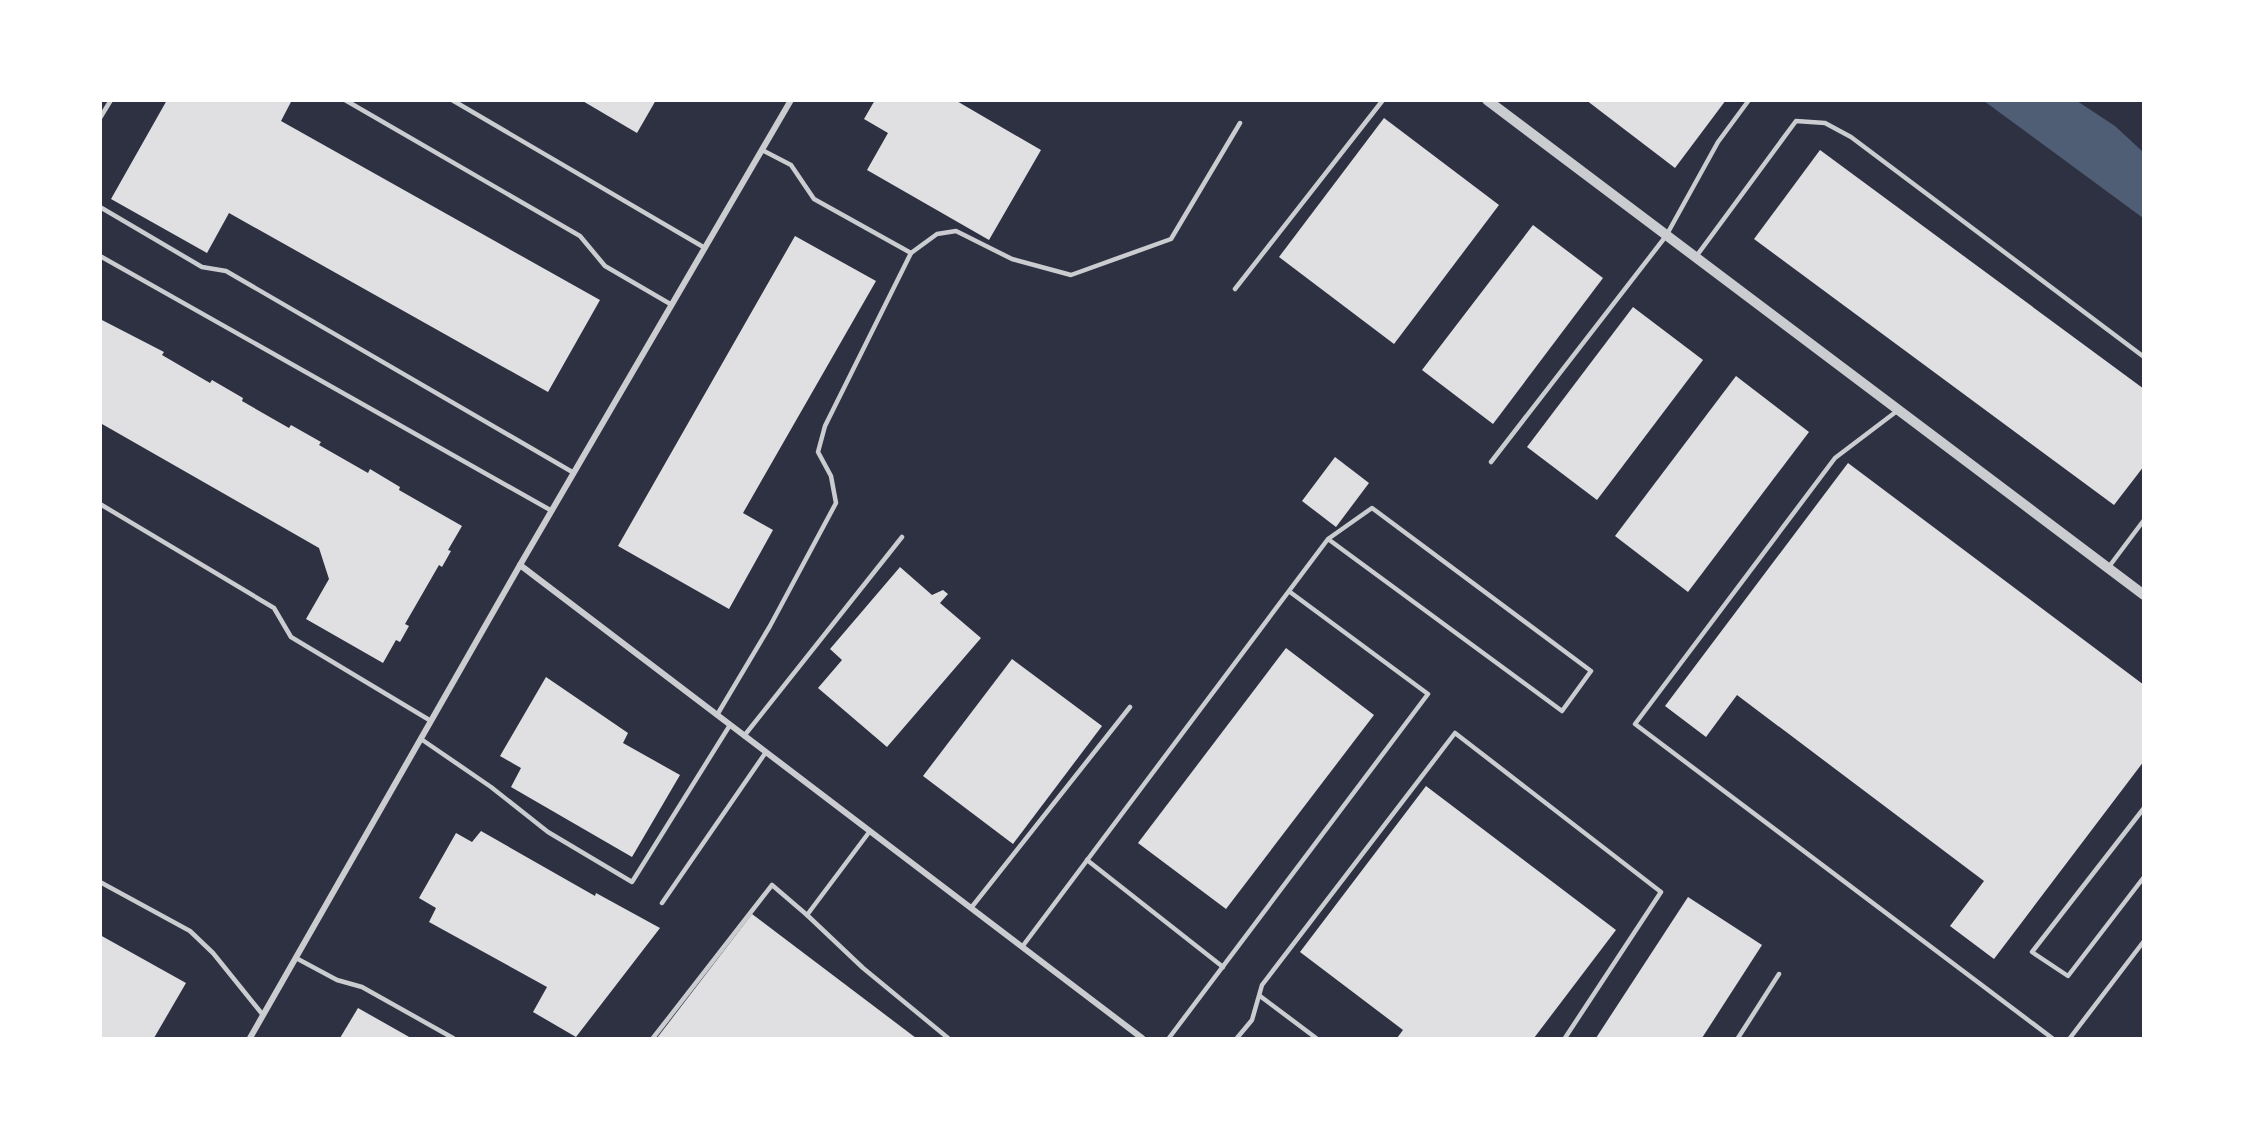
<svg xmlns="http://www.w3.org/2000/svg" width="2244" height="1139" viewBox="0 0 2244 1139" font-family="Jost,sans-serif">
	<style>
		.water { fill: #4f5d75 }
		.building { fill: #e0e0e3 }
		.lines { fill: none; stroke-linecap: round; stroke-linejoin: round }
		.service { stroke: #caccd0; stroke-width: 4.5 }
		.minor { stroke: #caccd0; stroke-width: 6 }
		.tertiary { stroke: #caccd0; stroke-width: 10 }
	</style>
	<rect width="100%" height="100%" fill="#2d3142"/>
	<!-- water -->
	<path class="water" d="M1984,101H2077L2115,126L2143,152V218Z"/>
	<!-- building -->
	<g class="building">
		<path d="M167,100H292L281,121L600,300L548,392L229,213L207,253L111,199Z"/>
		<path d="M581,100H656L637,133Z"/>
		<path d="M875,100H955L1041,150L989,240L867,170L888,133L864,119Z"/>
		<path d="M1586,100H1726L1675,168Z"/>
		<path d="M1384,118L1499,205L1394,344L1279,257Z"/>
		<path d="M1820,150L2144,389V466L2114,505L1754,239Z"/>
		<path d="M1533,225L1603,278L1493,424L1422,370Z"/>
		<path d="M795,236L876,281L743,513L773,530L729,609L618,546Z"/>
		<path d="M1633,307L1703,360L1597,500L1527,447Z"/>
		<path d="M100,319L164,352L162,355L210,383L212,380L243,398L242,401L289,428L291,425L321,442L319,445L368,473L370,469L400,487L399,490L462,526L448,550L451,551L442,567L439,565L405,624L409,626L400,642L396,640L383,663L306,619L329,579L319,548L102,424L100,427Z"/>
		<path d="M1736,376L1809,432L1688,592L1615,536Z"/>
		<path d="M1335,457L1369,483L1336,527L1302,501Z"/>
		<path d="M1848,463L2144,685V761L1994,959L1950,926L1984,881L1737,695L1706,737L1665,706Z"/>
		<path d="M900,567L932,595L943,590L948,594L940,603L981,638L887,747L818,688L842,660L830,649Z"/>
		<path d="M1286,648L1374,715L1226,909L1138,843Z"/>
		<path d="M1012,659L1102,726L1013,844L923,776Z"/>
		<path d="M546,677L628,733L623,743L680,775L632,857L511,787L521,768L500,756Z"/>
		<path d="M1426,786L1616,930L1534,1038H1397L1403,1030L1300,952Z"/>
		<path d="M481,831L595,896L596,893L660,928L576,1037L533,1012L547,987L429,922L436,908L419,898L456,833L472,842Z"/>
		<path d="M1688,897L1762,945L1702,1038H1596Z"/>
		<path d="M752,914L916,1038H657Z"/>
		<path d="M100,935L186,983L154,1038H100Z"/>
		<path d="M358,1008L411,1038H340Z"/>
	</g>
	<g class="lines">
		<!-- service -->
		<g class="service">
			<path d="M345,100L580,236L605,266L672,305"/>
			<path d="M452,100L705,248"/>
			<path d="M100,118L111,100"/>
			<path d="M100,207L202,267L226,271L574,473"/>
			<path d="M911,253L937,234L956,231L1012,259L1071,275L1171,239L1240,123"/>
			<path d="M100,256L552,511"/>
			<path d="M1695,258L1796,121L1825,123L1851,137L2144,357"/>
			<path d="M1235,289L1383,100"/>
			<path d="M1897,411L1835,458L1635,724L2052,1038"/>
			<path d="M1491,462L1666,236L1718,142L1749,100"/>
			<path d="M100,504L274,608L291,637L431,721"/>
			<path d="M2108,568L2144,520"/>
			<path d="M717,715L770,626L836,503L831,476L818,452L825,426L911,253L814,199L791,165L762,150"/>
			<path d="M744,736L902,537"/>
			<path d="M421,739L491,787L548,832L632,882L730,725"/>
			<path d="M2144,808L2032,952L2068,976L2144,877"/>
			<path d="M1087,860L1223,967"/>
			<path d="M100,882L190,931L213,953L263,1015"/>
			<path d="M662,903L766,752"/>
			<path d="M971,908L1130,707"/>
			<path d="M807,915L863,968L948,1038"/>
			<path d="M1022,947L1328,539L1372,508L1591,671L1562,711L1328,539"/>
			<path d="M296,958L337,980L362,987L453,1038"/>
			<path d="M1260,996L1316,1038"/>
			<path d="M653,1038L772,885L807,915L870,831"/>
			<path d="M1169,1038L1428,694L1290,592"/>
			<path d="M1237,1038L1252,1020L1262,985L1455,733L1661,892L1565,1038"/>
			<path d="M1738,1038L1779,974"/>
			<path d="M2070,1038L2144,941"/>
		</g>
		<!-- minor -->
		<g class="minor">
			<path d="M520,565L1142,1038"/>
			<path d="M250,1038L520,565L791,100"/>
		</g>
		<!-- tertiary -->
		<path class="tertiary" d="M1487,100L2144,595"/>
	</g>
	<!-- border -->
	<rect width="2244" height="1139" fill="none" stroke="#ffffff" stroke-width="204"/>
</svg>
